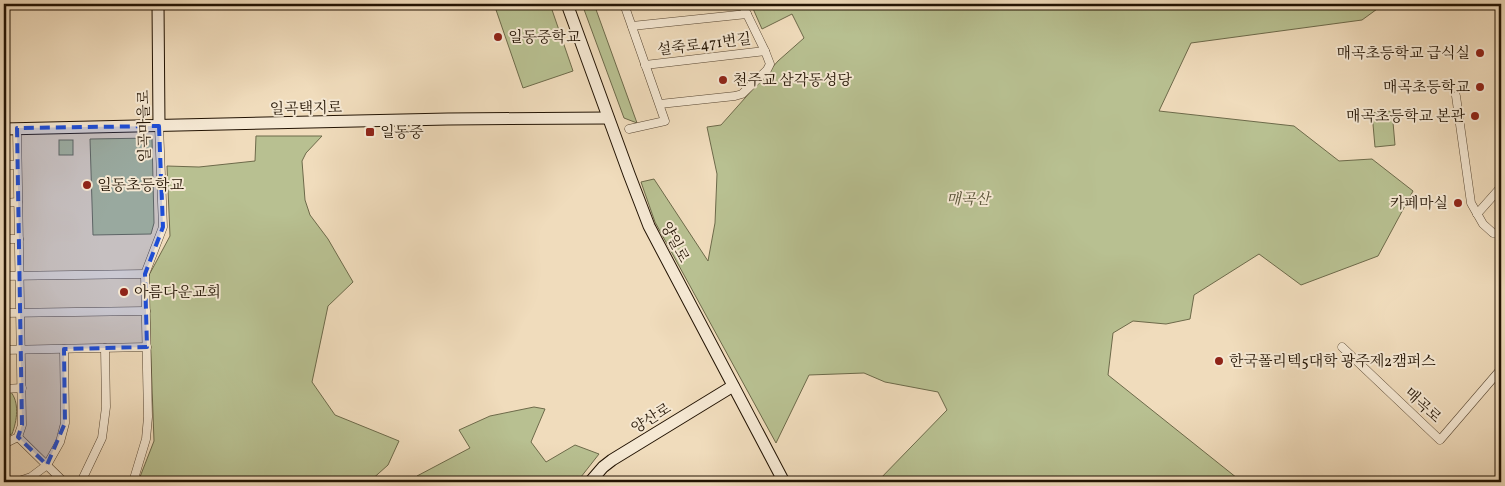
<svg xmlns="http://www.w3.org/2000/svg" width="1505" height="486" viewBox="0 0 1505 486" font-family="Vollkorn,'Noto Serif KR',serif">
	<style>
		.green { fill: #b8c091; stroke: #6d6a4a }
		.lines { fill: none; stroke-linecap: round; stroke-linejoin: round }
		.street-casing { stroke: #564531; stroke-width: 9 }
		.secondary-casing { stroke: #221303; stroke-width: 13 }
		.street { stroke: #f5e8d3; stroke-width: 8 }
		.secondary { stroke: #f5e8d3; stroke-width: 11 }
		.marked { fill: #1d4ed8; fill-opacity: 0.2; stroke: #1d4ed8; stroke-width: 4; stroke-dasharray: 10 6; stroke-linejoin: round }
		.poi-dot { fill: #8f2418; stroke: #f5e8d3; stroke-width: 2 }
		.labels { text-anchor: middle; stroke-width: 4; stroke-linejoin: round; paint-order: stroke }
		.poi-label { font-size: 15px; fill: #221303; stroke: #f5e8d3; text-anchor: start }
		.street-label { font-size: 15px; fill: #221303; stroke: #f5e8d3 }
		.park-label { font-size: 15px; font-style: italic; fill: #565035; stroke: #f5e8d3 }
	</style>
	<rect width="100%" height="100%" fill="#f0dcbc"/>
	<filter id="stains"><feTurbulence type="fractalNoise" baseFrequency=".004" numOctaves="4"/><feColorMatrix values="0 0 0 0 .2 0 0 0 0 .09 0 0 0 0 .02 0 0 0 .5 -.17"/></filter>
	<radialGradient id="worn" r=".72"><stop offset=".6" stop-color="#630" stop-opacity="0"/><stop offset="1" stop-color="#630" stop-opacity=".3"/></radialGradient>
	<!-- green -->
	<g class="green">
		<path d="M494,4H550L573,71L523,88Z"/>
		<path d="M582,4H594L637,123L624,118Z"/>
		<path d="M751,4H882L940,6L942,4H1384L1362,20L1191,43L1159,111L1294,126L1339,161L1372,159L1413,191L1378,256L1301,285L1259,254L1194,295L1190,319L1166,324L1133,321L1113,333L1108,375L1242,482H877L947,410L938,392L885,382L864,373L809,375L776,443L655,222L641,182L654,179L708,261L715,223L717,174L707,127L721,125L778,61L804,38L792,14L762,29Z"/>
		<path d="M1392,111L1395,145L1375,147L1372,113Z"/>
		<path d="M256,136H322L306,153L302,161L305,200L310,215L328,239L353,282L328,306L312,382L335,415L399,441L388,465L369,482H138L154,441L148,277L170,236L167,166L199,167L255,161Z"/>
		<path d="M152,138L154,223L151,234L93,235L90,139Z"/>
		<rect x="59" y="140" width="14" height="15"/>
		<path d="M4,391H10C20,402 17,421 12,434L4,437Z"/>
		<path d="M534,407L545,409L531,442L546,462L575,445L599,454L577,482H415L417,476L470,448L459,430L490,416Z"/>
	</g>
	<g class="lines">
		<!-- street casing -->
		<g class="street-casing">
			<g id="street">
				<path d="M624,4L665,121L629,129"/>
				<path d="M632,26L747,14"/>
				<path d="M645,65L765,51"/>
				<path d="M1456,96L1471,203L1483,224L1493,233L1501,235"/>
				<path d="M660,104L735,96L742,94L767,70L770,64L765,51L742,4"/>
				<path d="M4,165H17"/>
				<path d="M4,203L18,202"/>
				<path d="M1477,214L1501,187"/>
				<path d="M4,239H19"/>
				<path d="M4,276L145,274"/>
				<path d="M4,313L146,311"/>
				<path d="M1342,347L1440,440L1501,369"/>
				<path d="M4,350L147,347"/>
				<path d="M4,389L22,388"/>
				<path d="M18,437L64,482"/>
				<path d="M4,444L18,437L22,425L17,128"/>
				<path d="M16,482L31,477L47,465L60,442L65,423L64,349"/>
				<path d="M81,482L102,438L106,407L105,348"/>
				<path d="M133,482L146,439L148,417L145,274L163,227L159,126"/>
			</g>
		</g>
		<!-- secondary casing -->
		<g class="secondary-casing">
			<g id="secondary">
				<path d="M158,4L159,126"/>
				<path d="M567,4L629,174L649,226L784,482"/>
				<path d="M4,129L448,119L608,118"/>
				<path d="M590,482L603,467L612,460L733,386"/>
			</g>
		</g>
		<!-- street -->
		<use href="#street" class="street"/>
		<!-- secondary -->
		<use href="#secondary" class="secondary"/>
	</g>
	<!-- marked area -->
	<path class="marked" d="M159,126L163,227L145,274L147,347L64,349L65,423L47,465L18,437L22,425L17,128Z"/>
	<!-- markers -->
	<g class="poi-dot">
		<circle cx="498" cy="37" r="5"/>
		<circle cx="1480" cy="53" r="5"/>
		<circle cx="723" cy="80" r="5"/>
		<circle cx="1480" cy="87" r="5"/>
		<circle cx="1475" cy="116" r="5"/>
		<rect x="365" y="127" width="10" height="10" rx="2.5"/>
		<circle cx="87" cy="185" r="5"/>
		<circle cx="1458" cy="203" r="5"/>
		<circle cx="124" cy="292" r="5"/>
		<circle cx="1219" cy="361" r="5"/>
	</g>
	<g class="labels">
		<!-- poi labels -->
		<g class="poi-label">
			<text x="508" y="42">일동중학교</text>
			<text x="1470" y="58" text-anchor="end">매곡초등학교 급식실</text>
			<text x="733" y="85">천주교 삼각동성당</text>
			<text x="1470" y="92" text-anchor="end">매곡초등학교</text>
			<text x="1465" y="121" text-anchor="end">매곡초등학교 본관</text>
			<text x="380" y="137">일동중</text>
			<text x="97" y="190">일동초등학교</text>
			<text x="1448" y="208" text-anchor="end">카페마실</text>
			<text x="134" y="297">아름다운교회</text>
			<text x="1229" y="366">한국폴리텍5대학 광주제2캠퍼스</text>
		</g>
		<!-- street labels -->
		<g class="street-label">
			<text transform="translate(704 44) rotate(-7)" y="5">설죽로471번길</text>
			<text transform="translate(306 108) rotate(-1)" y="5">일곡택지로</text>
			<text transform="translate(144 126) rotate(-91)" y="5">일곡마을로</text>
			<text transform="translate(675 242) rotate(62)" y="5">양일로</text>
			<text transform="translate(1423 405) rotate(43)" y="5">매곡로</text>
			<text transform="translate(651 418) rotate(-32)" y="5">양산로</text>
		</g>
		<!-- park labels -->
		<g class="park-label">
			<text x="968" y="204">매곡산</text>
		</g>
	</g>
	<!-- margin -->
	<rect width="1505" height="486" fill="none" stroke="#f0dcbc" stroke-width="20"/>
	<rect x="5" y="5" width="1495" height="476" fill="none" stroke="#221303" stroke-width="2.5"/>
	<rect x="10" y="10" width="1485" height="466" fill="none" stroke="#221303"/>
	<rect width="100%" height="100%" filter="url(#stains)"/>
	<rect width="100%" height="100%" fill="url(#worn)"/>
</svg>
